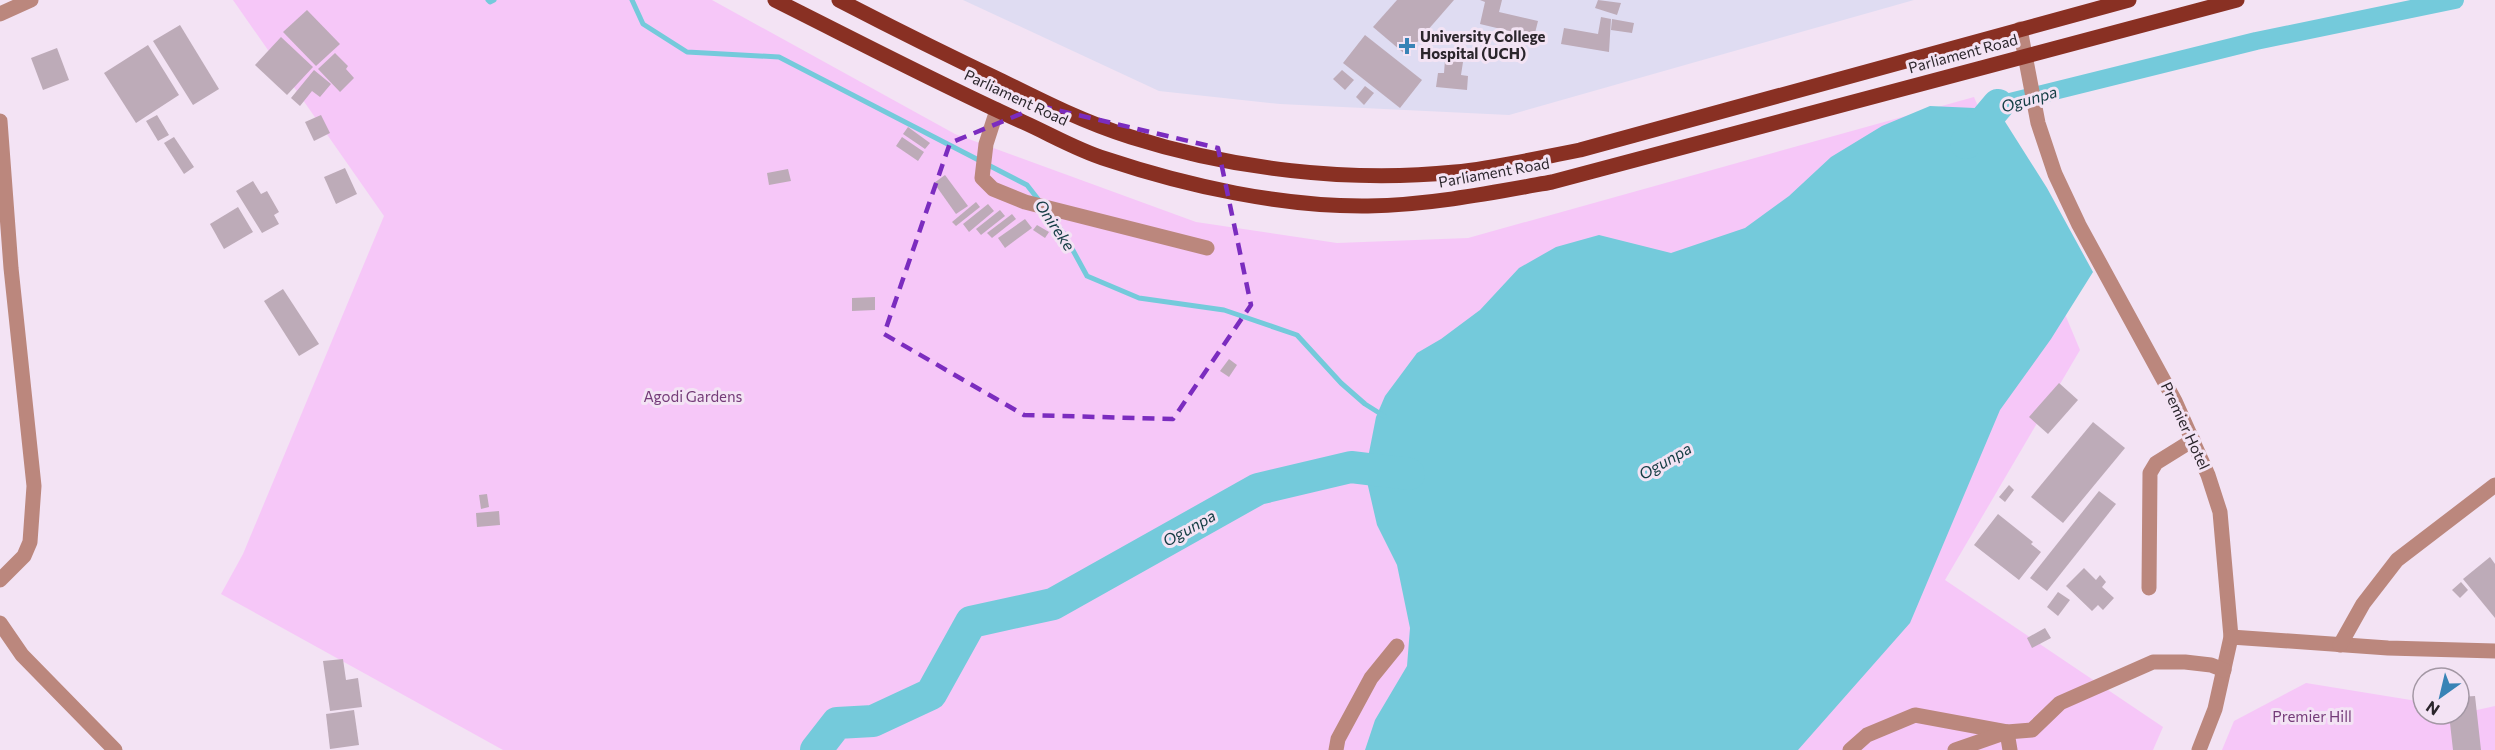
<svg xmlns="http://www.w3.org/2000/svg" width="2495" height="750" viewBox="0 0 2495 750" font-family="Commissioner,sans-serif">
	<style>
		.medical { fill: #dfdcf2 }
		.park { fill: #f6c7f8 }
		.water { fill: #74cadb }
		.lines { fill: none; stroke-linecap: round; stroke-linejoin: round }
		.stream { stroke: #74cadb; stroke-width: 5 }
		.canal { stroke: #74cadb; stroke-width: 18 }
		.river { stroke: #74cadb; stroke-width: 32 }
		.building { fill: #bdabb8 }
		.minor { stroke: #bb877d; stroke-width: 15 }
		.major { stroke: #893023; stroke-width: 15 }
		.marked { fill: none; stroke: #7b2cbf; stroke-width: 4.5; stroke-dasharray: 12 8; stroke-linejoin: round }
		.poi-dot { fill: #3883b6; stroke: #f3e3f4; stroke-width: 2 }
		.labels { text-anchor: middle; stroke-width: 6; stroke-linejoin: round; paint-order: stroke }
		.poi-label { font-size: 15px; font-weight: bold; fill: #2b262c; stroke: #f3e3f4; text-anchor: start }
		.street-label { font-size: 15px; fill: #2b262c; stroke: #f3e3f4 }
		.park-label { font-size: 15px; fill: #743b78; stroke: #f3e3f4 }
		.water-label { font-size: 16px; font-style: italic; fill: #133c43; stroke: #f3e3f4 }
	</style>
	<rect width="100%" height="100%" fill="#f3e3f4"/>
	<!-- medical -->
	<path class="medical" d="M963,0H1914L1509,115L1280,104L1159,91Z"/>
	<!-- park -->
	<g class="park">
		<path d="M233,0H712L955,134L1196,222L1337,243L1468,238L1974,97L2080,350L1945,580L2163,727L2153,750H503L221,594L243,554L384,216Z"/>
		<path d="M2306,683L2423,702V714H2459L2495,706V750H2222L2234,721Z"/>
	</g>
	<!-- water -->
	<path class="water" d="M1930,106L1997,109L2047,188L2093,272L2051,339L2000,410L1910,623L1798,750H1365L1375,720L1407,666L1410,628L1397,565L1377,525L1365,473L1376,417L1385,396L1417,353L1441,339L1480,310L1519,268L1556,247L1599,235L1671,253L1745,228L1789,196L1831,157L1882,126Z"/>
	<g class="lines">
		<!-- stream -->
		<g class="stream">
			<path d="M488,0L490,2L494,0"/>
			<path d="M632,0L643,24L687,52L779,57L1027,185L1041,203"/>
			<path d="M1046,210L1064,234L1087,276L1139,298L1224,310L1297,335L1341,383L1365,404L1384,416"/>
		</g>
		<!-- canal -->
		<path class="canal" d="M1998,105L2256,41L2455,0"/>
		<!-- river -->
		<g class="river">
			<path d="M1966,143L1998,105"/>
			<path d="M816,750L837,723L873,721L931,694L971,622L1053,604L1258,489L1351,467L1409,474"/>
		</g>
	</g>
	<!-- building -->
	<g class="building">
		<path d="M1397,0H1454L1406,55L1373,27Z"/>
		<path d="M1480,0H1502L1499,12L1538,21L1534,37L1480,24L1485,2Z"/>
		<path d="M1598,0L1621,3L1617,15L1595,8Z"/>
		<path d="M307,10L340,44L316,66L283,32Z"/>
		<path d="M1601,17L1611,19L1609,52L1561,44L1564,28L1598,34Z"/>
		<path d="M1612,19L1634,23L1632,33L1611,30Z"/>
		<path d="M180,25L219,89L193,105L153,41Z"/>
		<path d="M1365,35L1422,80L1400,108L1343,63Z"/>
		<path d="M281,37L313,67L287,95L255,65Z"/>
		<path d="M148,45L179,95L136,123L104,73Z"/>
		<path d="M57,48L69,80L43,90L31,58Z"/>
		<path d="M335,53L348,66L346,69L354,78L340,92L318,69Z"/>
		<path d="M1445,60L1463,62L1461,75L1468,76L1467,90L1436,87L1438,73H1444Z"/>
		<path d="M314,70L331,84L320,97L312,91L300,106L291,98Z"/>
		<path d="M1342,70L1354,80L1345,90L1333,79Z"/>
		<path d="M1365,86L1374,93L1364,105L1356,97Z"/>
		<path d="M157,115L169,135L158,141L146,121Z"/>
		<path d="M321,115L330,133L314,141L305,122Z"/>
		<path d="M908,127L930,143L925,149L903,134Z"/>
		<path d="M174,137L194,167L184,174L164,143Z"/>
		<path d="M902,137L924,152L918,161L896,146Z"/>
		<path d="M345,168L357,194L336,204L324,177Z"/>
		<path d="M788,169L791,181L769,185L767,173Z"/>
		<path d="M945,175L968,206L956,214L934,183Z"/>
		<path d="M253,181L261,194L267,191L279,212L274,215L279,224L262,233L236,191Z"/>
		<path d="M976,202L980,207L956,226L952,222Z"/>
		<path d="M988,204L994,211L969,232L963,224Z"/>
		<path d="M238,207L253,232L224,249L210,224Z"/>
		<path d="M1000,210L1005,216L981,235L976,229Z"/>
		<path d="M1012,214L1016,219L992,238L987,233Z"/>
		<path d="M1025,219L1032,228L1005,248L998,238Z"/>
		<path d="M1037,225L1049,232L1045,238L1033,230Z"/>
		<path d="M283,289L319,344L299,356L264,301Z"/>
		<path d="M875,297V310L852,311V298Z"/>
		<path d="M1229,359L1237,365L1229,377L1220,371Z"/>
		<path d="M2059,383L2078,400L2048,434L2029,417Z"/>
		<path d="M2093,422L2125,448L2063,523L2031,497Z"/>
		<path d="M2009,485L2014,490L2005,502L1999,497Z"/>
		<path d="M2099,491L2116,504L2047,591L2030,578Z"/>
		<path d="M487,494L489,507L481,509L479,495Z"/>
		<path d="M499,511L500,525L477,527L476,513Z"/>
		<path d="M1998,514L2033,542L2031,544L2041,552L2019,580L1974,545Z"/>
		<path d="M2490,557L2495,564V618L2463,579Z"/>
		<path d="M2084,568L2096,580L2100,575L2106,582L2102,587L2114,598L2103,610L2098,605L2092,611L2066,586Z"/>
		<path d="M2461,582L2468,590L2460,598L2452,590Z"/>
		<path d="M2058,592L2070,600L2058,616L2047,607Z"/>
		<path d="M2045,628L2051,638L2032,648L2027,638Z"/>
		<path d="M343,659L346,680L358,678L362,707L330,711L323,661Z"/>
		<path d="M2475,696L2481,750H2453L2449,714H2459V697Z"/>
		<path d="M354,710L359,745L330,749L326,714Z"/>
	</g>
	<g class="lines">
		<!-- minor -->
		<g class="minor">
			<path d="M0,14L31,0"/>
			<path d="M2020,29L2038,123L2055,174L2079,225L2175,401L2208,475L2220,512L2231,637L2215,709L2199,750"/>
			<path d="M997,110L986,144L982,178L993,189L1025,202L1207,248"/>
			<path d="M0,121L11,268L34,486L30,542L24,556L0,580"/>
			<path d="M2149,588L2150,473L2156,463L2193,440"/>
			<path d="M0,623L22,655L115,750"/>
			<path d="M2231,637L2388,648L2495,651"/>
			<path d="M2340,645L2363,604L2397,560L2495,485"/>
			<path d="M1336,750L1338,739L1371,678L1397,646"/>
			<path d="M1850,750L1867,735L1915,715L2007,732L2032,730L2060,703L2153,662H2185L2211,665L2224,670"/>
			<path d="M1955,750L2007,732L2010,750"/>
		</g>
		<!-- major -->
		<g class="major">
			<path d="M775,0C857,41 939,84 1023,122C1050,134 1077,150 1106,159C1187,186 1282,207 1368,206C1430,205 1491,193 1552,182L2237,0"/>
			<path d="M839,0C893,28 947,55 1002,81C1044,102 1086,123 1131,137C1232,169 1349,183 1455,172C1497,168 1538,158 1580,150L2129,0"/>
		</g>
	</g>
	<!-- marked area -->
	<path class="marked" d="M1040,106L1218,148L1251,305L1173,419L1024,415L884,334L950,143Z"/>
	<!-- markers -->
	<path class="poi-dot" d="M1404 37h6v6h6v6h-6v6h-6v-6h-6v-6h6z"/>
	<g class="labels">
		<!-- poi labels -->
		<g class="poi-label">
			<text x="1420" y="42">University College<tspan x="1420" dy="17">Hospital (UCH)</tspan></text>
		</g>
		<!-- street labels -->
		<g class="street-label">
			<text transform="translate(1963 54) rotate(-15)" y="5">Parliament Road</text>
			<text transform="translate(1016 98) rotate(25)" y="5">Parliament Road</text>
			<text transform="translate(1494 173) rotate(-10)" y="5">Parliament Road</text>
			<text transform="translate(2185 426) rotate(65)" y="5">Premier Hotel</text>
		</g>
		<!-- park labels -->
		<g class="park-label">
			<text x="693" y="402">Agodi Gardens</text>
			<text x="2312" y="722">Premier Hill</text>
		</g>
		<!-- water labels -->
		<g class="water-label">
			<text transform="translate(2029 99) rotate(-16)" y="6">Ogunpa</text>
			<text transform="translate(1055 225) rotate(56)" y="6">Onireke</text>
			<text transform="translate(1665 461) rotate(-30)" y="6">Ogunpa</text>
			<text transform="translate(1189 528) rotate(-29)" y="6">Ogunpa</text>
		</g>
	</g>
	<!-- north arrow -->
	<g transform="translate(2441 696) rotate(214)"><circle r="28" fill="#f3e3f4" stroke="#a397a4" stroke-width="1.5"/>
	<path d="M0-4.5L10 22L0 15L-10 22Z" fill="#3883b6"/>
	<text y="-9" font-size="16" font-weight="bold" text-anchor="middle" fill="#2b262c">N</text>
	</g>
</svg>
